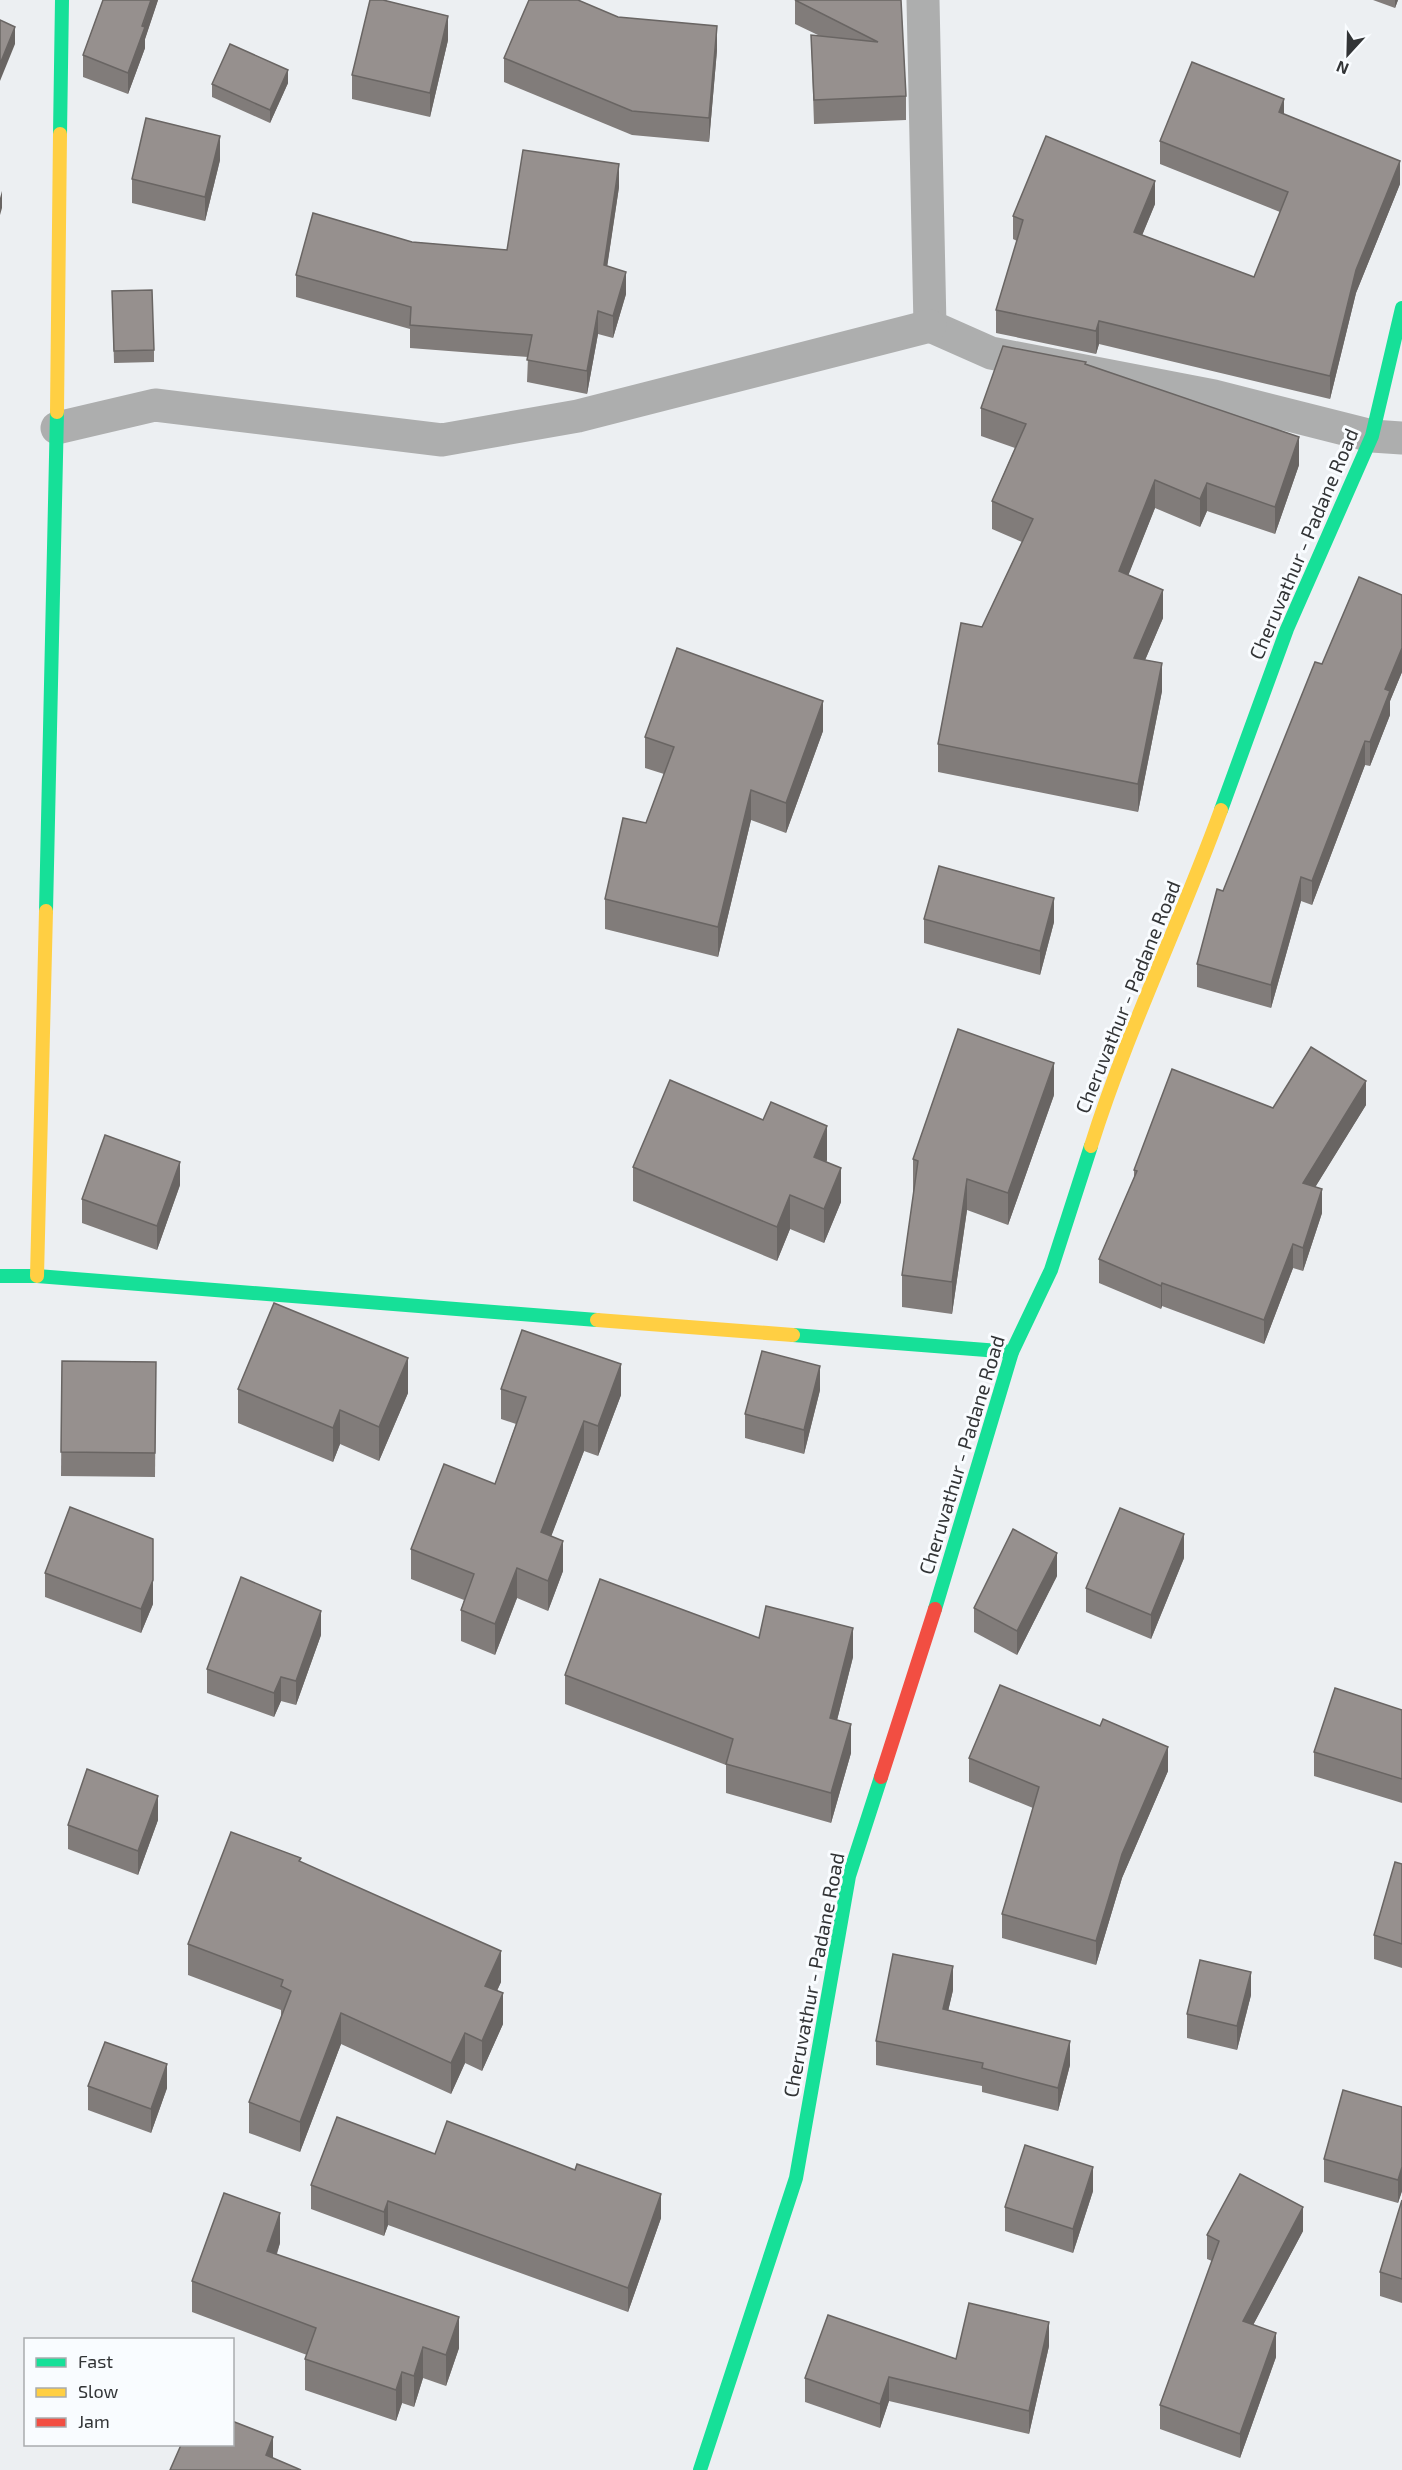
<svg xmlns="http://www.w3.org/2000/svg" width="1402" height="2470" viewBox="0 0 1402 2470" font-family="'Exo 2',sans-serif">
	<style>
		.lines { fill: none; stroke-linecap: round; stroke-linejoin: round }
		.street { stroke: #adaeae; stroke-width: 33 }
		.fast { stroke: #16e098; stroke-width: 14 }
		.slow { stroke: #ffcf43; stroke-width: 14 }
		.jam { stroke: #f24e42; stroke-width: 14 }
		.wall { fill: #817c7a }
		.shaded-wall { fill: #696563 }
		.building { fill: #96908e; stroke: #696563; stroke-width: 1.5 }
		.labels { text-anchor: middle; stroke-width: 6; stroke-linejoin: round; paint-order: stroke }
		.street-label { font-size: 20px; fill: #323436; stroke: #f9fcff }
	</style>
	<rect width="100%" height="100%" fill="#eceff2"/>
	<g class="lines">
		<!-- street -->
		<g class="street">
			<path d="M923,0L930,326L991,353L1214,396L1372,436L1402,438"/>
			<path d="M57,428L155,405L442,440L578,416L930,326"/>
		</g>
		<!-- fast -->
		<g class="fast">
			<path d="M60,134L62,0"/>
			<path d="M1221,810L1287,629L1372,436L1402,308"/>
			<path d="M46,911L57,412"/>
			<path d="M0,1276H37L597,1320"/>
			<path d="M793,1335L1012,1352"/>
			<path d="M935,1609L1012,1352L1051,1270L1091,1146"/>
			<path d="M700,2470L796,2178L849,1876L881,1777"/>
		</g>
		<!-- slow -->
		<g class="slow">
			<path d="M57,412L60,134"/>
			<path d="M1091,1146C1127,1031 1180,923 1221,810"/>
			<path d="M37,1276L46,911"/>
			<path d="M597,1320L793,1335"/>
		</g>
		<!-- jam -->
		<path class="jam" d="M881,1777L935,1609"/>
	</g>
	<!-- wall -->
	<g class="wall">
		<path d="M103,0H158L145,39V48L128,94L83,77V55Z"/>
		<path d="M795,0H901L906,96V120L814,124L811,35L820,36L795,24Z"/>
		<path d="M1373,0H1398L1395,8Z"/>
		<path d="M618,17L717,50L709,142L632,135L504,82V58Z"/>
		<path d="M448,40L430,117L352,99V75Z"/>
		<path d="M288,83L270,123L212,97V84Z"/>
		<path d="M1284,114L1400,184L1356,293L1330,399L1099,344L1096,354L996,333V310L1017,241L1013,239V216L1155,204L1142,235L1254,277L1280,212L1160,164V141Z"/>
		<path d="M220,160L205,221L132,203V179Z"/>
		<path d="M619,187L607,266L626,294L613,338L598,334L587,394L527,382L528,357L410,348V329L296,297V275L412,242L507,250Z"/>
		<path d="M112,291L154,350V362L114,363Z"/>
		<path d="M1086,365L1299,465L1275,534L1207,511L1200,527L1155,508L1128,575L1163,618L1145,660L1162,691L1138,812L938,772V744L982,627L1022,542L992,529V501L1015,448L981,436V408Z"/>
		<path d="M1402,595V672L1390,701V715L1370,766L1365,765L1312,905L1301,901L1271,1008L1197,987V964L1223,891Z"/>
		<path d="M823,731L786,833L751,820L718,957L605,929V899L646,823L664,774L645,768V737Z"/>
		<path d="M924,919L1054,922L1040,975L924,943Z"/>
		<path d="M1054,1095L1008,1225L967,1210L952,1314L902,1307V1275L914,1192L913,1191V1159Z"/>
		<path d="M1366,1105L1315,1187L1322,1213L1303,1271L1293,1268L1264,1344L1162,1306L1161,1309L1099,1283V1259L1134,1178V1170L1273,1108Z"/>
		<path d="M827,1160L826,1162L841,1202L824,1243L790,1229L777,1261L633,1201V1167Z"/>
		<path d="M180,1185L157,1250L82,1223V1199Z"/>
		<path d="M62,1361L156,1362L155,1477L61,1476Z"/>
		<path d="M238,1389L408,1393L379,1461L340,1444L333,1462L238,1423Z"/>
		<path d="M501,1389L621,1395L598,1456L584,1451L551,1536L563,1571L548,1611L517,1598L495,1655L461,1641V1610L464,1600L411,1579V1549L495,1484L516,1424L501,1419Z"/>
		<path d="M820,1390L804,1454L745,1438V1414Z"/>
		<path d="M1184,1558L1151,1639L1086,1612V1588Z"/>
		<path d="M45,1573L153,1604L141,1633L45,1597Z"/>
		<path d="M1057,1576L1017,1655L974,1632V1608Z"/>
		<path d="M321,1635L296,1705L281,1701L274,1717L207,1693V1669Z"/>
		<path d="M759,1638L853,1657L837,1720L851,1753L831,1823L726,1793V1765L565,1704V1675Z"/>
		<path d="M1402,1710V1803L1314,1776V1752Z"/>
		<path d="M1100,1726L1168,1771L1122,1878L1096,1965L1002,1938V1914L1033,1808L969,1782V1758Z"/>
		<path d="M158,1820L138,1875L68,1849V1825Z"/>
		<path d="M301,1862L501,1982L497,1991L503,2024L482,2071L465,2063L451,2094L341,2044L300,2152L249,2133V2102L281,2017V2010L188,1975V1944Z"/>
		<path d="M1402,1864V1968L1374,1959V1935Z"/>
		<path d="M953,1990L948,2011L1070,2065L1058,2111L982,2092V2086L876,2065V2041Z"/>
		<path d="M1251,1995L1237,2050L1187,2038V2014Z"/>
		<path d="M88,2086L167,2088L151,2133L88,2110Z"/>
		<path d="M1402,2107V2191L1398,2203L1324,2182V2159Z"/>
		<path d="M435,2154L661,2218L628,2312L388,2225L384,2236L311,2209V2185Z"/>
		<path d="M1093,2191L1073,2253L1005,2231V2207Z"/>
		<path d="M1402,2200V2303L1380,2296V2272Z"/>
		<path d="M1303,2231L1253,2325L1276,2357L1240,2458L1160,2429V2405L1212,2261L1207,2259V2235Z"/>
		<path d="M280,2243L277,2254L459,2348L446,2386L423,2378L414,2407L402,2403L396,2421L305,2390V2359L307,2355L192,2312V2281Z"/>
		<path d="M1049,2346L1029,2434L889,2401L880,2428L805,2402V2378Z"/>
	</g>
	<!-- shaded-wall -->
	<g class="shaded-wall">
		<path d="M151,0H158L145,39V48L128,94V73Z"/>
		<path d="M1395,0H1398L1395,8Z"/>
		<path d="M448,16V40L430,117V93Z"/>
		<path d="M717,26V50L709,142V118Z"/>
		<path d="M15,27V44L0,81V64Z"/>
		<path d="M288,70V83L270,123V110Z"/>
		<path d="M1284,99V122L1279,112Z"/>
		<path d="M220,136V160L205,221V197Z"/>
		<path d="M1400,161V184L1356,293L1330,399V376L1356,270Z"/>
		<path d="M619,164V187L604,288V265Z"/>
		<path d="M1155,181V204L1134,255V232Z"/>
		<path d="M2,191V208L0,215V198Z"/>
		<path d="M626,272V294L613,338V316Z"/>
		<path d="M598,311V334L587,394V371Z"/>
		<path d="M1099,321V344L1096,354V331Z"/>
		<path d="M1299,437V465L1275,534V507Z"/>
		<path d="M1155,480V508L1119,599V571Z"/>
		<path d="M1207,483V511L1200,527V499Z"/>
		<path d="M1163,590V618L1134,686V658Z"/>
		<path d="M1402,648V672L1390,701V715L1370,766V742L1385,689Z"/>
		<path d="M1162,663V691L1138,812V784Z"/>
		<path d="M823,701V731L786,833V803Z"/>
		<path d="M1365,741V765L1312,905V881Z"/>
		<path d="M751,790V820L718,957V927Z"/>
		<path d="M1301,877V901L1271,1008V985Z"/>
		<path d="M1054,898V922L1040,975V951Z"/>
		<path d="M1054,1063V1095L1008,1225V1193Z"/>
		<path d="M1366,1081V1105L1303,1207V1183Z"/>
		<path d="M827,1126V1160L814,1191V1157Z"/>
		<path d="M180,1162V1185L157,1250V1226Z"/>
		<path d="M841,1168V1202L824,1243V1209Z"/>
		<path d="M967,1179V1210L952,1314V1282Z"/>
		<path d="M1322,1189V1213L1303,1271V1248Z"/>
		<path d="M790,1195V1229L777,1261V1227Z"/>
		<path d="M1293,1244V1268L1264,1344V1320Z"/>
		<path d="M1162,1283V1306L1161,1309V1286Z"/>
		<path d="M408,1358V1393L379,1461V1427Z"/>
		<path d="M621,1364V1395L598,1456V1426Z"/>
		<path d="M820,1366V1390L804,1454V1430Z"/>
		<path d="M340,1410V1444L333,1462V1428Z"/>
		<path d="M584,1421V1451L541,1563V1532Z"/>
		<path d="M1184,1534V1558L1151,1639V1615Z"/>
		<path d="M153,1539V1604L141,1633V1609Z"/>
		<path d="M563,1541V1571L548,1611V1581Z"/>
		<path d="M1057,1553V1576L1017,1655V1631Z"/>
		<path d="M517,1568V1598L495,1655V1624Z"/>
		<path d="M321,1611V1635L296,1705V1681Z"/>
		<path d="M853,1628V1657L830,1748V1718Z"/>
		<path d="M281,1677V1701L274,1717V1693Z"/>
		<path d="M851,1724V1753L831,1823V1793Z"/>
		<path d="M1168,1747V1771L1122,1878L1096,1965V1941L1122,1854Z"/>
		<path d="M158,1796V1820L138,1875V1851Z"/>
		<path d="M501,1951V1982L485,2016V1986Z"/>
		<path d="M953,1966V1990L943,2033V2009Z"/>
		<path d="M1251,1972V1995L1237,2050V2026Z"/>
		<path d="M503,1993V2024L482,2071V2041Z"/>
		<path d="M341,2013V2044L300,2152V2122Z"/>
		<path d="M465,2033V2063L451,2094V2063Z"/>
		<path d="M1070,2041V2065L1058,2111V2088Z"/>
		<path d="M167,2064V2088L151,2133V2109Z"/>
		<path d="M1093,2167V2191L1073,2253V2229Z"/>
		<path d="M1402,2167V2191L1398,2203V2180Z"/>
		<path d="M661,2194V2218L628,2312V2288Z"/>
		<path d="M388,2201V2225L384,2236V2212Z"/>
		<path d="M1303,2207V2231L1243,2344V2321Z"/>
		<path d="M280,2213V2243L267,2282V2251Z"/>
		<path d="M459,2317V2348L446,2386V2355Z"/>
		<path d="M1049,2322V2346L1029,2434V2411Z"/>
		<path d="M1276,2333V2357L1240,2458V2434Z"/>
		<path d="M423,2347V2378L414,2407V2376Z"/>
		<path d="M402,2372V2403L396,2421V2390Z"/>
		<path d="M889,2377V2401L880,2428V2404Z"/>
		<path d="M273,2437V2461L266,2455Z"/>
	</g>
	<!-- building -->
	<g class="building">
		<path d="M103,0H151L142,26L145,27L128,73L83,55Z"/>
		<path d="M370,0H383L448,16L430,93L352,75Z"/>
		<path d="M529,0H578L618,17L717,26L709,118L632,111L504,58Z"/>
		<path d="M795,0H901L906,96L814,100L811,35L878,42Z"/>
		<path d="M0,20L15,27L0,64Z"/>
		<path d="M230,44L288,70L270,110L212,84Z"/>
		<path d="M1192,62L1284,99L1279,112L1400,161L1356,270L1330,376L1099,321L1096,331L996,310L1023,220L1013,216L1046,136L1155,181L1134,232L1254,277L1288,192L1160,141Z"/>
		<path d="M146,118L220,136L205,197L132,179Z"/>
		<path d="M523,150L619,164L604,265L626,272L613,316L598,311L587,371L527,360L532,335L410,325L411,307L296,275L313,213L412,242L507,250Z"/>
		<path d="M152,290L154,350L114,351L112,291Z"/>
		<path d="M1003,346L1086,362L1085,364L1299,437L1275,507L1207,483L1200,499L1155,480L1119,571L1163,590L1134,658L1162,663L1138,784L938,744L961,623L982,627L1033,519L992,501L1026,424L981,408Z"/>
		<path d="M1359,577L1402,595V648L1385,689L1390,691L1370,742L1365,741L1312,881L1301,877L1271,985L1197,964L1217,889L1223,891L1315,662L1322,664Z"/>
		<path d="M677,648L823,701L786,803L751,790L718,927L605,899L623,818L646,823L674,747L645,737Z"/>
		<path d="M939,866L1054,898L1040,951L924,919Z"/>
		<path d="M958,1029L1054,1063L1008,1193L967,1179L952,1282L902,1275L918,1161L913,1159Z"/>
		<path d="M1311,1047L1366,1081L1303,1183L1322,1189L1303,1248L1293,1244L1264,1320L1162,1283L1161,1286L1099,1259L1137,1171L1134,1170L1172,1069L1273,1108Z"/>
		<path d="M670,1080L763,1120L771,1102L827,1126L814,1157L841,1168L824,1209L790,1195L777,1227L633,1167Z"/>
		<path d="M105,1135L180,1162L157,1226L82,1199Z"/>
		<path d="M274,1303L408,1358L379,1427L340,1410L333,1428L238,1389Z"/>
		<path d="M522,1330L621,1364L598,1426L584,1421L541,1532L563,1541L548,1581L517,1568L495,1624L461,1610L474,1574L411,1549L444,1464L495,1484L526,1397L501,1389Z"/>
		<path d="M762,1351L820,1366L804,1430L745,1414Z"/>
		<path d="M62,1361L156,1362L155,1453L61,1452Z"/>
		<path d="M70,1507L153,1539V1580L141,1609L45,1573Z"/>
		<path d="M1120,1508L1184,1534L1151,1615L1086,1588Z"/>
		<path d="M1013,1529L1057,1553L1017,1631L974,1608Z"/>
		<path d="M241,1577L321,1611L296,1681L281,1677L274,1693L207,1669Z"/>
		<path d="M600,1579L759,1638L766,1606L853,1628L830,1718L851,1724L831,1793L726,1764L733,1739L565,1675Z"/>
		<path d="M1000,1685L1100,1726L1103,1719L1168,1747L1122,1854L1096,1941L1002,1914L1039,1787L969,1758Z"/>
		<path d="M1335,1688L1402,1710V1779L1314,1752Z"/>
		<path d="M87,1769L158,1796L138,1851L68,1825Z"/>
		<path d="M231,1832L301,1858L299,1861L501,1951L485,1986L503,1993L482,2041L465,2033L451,2063L341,2013L300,2122L249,2102L291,1991L281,1986L283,1980L188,1944Z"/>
		<path d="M1395,1862L1402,1864V1944L1374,1935Z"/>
		<path d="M893,1954L953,1966L943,2009L1070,2041L1058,2088L982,2068L983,2063L876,2041Z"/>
		<path d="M1200,1960L1251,1972L1237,2026L1187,2014Z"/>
		<path d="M105,2042L167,2064L151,2109L88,2086Z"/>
		<path d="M1343,2090L1402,2107V2167L1398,2180L1324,2159Z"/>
		<path d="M337,2117L435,2154L447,2121L575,2170L577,2164L661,2194L628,2288L388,2201L384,2212L311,2185Z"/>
		<path d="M1025,2145L1093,2167L1073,2229L1005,2207Z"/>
		<path d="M1240,2174L1303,2207L1243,2321L1276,2333L1240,2434L1160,2405L1219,2241L1207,2235Z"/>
		<path d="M224,2193L280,2213L267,2251L459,2317L446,2355L423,2347L414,2376L402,2372L396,2390L305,2359L316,2328L192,2281Z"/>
		<path d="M1402,2200V2279L1380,2272Z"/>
		<path d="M969,2303L1049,2322L1029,2411L889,2377L880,2404L805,2378L828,2315L956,2359Z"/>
		<path d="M232,2421L273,2437L266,2455L301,2470H170L181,2445H232Z"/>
	</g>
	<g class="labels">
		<!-- street labels -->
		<g class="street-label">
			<text transform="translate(1304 544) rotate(-67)" y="7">Cheruvathur - Padane Road</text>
			<text transform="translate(1128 997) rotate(-68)" y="7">Cheruvathur - Padane Road</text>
			<text transform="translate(962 1455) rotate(-73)" y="7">Cheruvathur - Padane Road</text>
			<text transform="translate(814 1975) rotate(-79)" y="7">Cheruvathur - Padane Road</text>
		</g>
	</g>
	<!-- legend -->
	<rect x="24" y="2338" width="210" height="108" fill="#f9fcff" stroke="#a9acaf" stroke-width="1.5"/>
	<rect x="36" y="2358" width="30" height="9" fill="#16e098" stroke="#a9acaf" stroke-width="1.5"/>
	<text x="78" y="2368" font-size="18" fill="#323436">Fast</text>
	<rect x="36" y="2388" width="30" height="9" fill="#ffcf43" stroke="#a9acaf" stroke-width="1.5"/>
	<text x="78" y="2398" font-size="18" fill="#323436">Slow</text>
	<rect x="36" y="2418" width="30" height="9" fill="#f24e42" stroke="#a9acaf" stroke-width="1.5"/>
	<text x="78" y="2428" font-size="18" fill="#323436">Jam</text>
	<!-- north arrow -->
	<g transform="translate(1348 54) rotate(202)" stroke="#f9fcff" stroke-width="4.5" paint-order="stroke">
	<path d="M0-4.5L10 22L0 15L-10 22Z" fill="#323436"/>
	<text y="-9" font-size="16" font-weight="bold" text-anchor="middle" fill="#323436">N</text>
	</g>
</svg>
